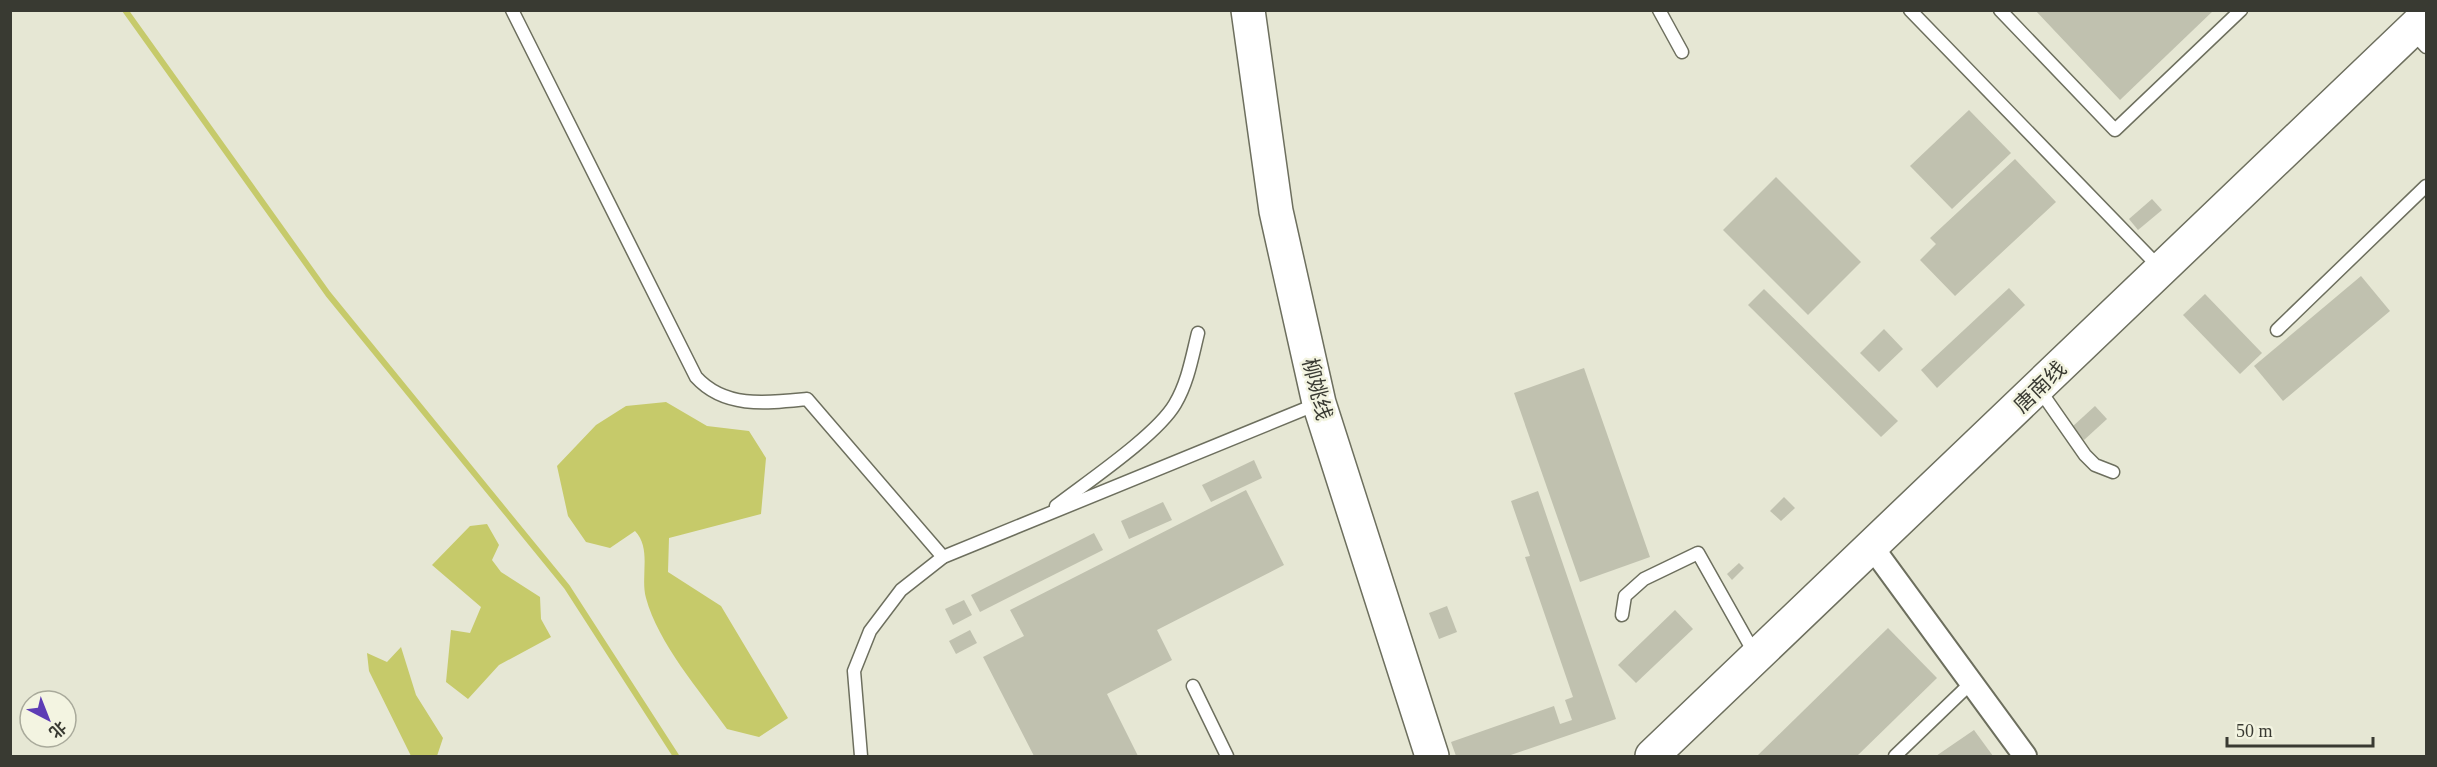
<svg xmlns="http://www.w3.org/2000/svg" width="2437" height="767" viewBox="0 0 2437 767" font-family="'Times New Roman','Noto Sans SC',serif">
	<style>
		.water { fill: #c6ca6a }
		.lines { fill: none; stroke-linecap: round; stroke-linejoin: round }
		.stream { stroke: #c6ca6a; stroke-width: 6 }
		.building { fill: #c0c1af }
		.lane-casing { stroke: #6d6f5e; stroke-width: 15 }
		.street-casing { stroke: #6d6f5e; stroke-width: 26 }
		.secondary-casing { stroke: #6d6f5e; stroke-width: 36 }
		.lane { stroke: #fff; stroke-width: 12 }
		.street { stroke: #fff; stroke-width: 22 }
		.secondary { stroke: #fff; stroke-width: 33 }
		.labels { text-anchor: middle; stroke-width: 5; stroke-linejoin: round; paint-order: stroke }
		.street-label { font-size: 21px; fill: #393a32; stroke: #f3f4e1 }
	</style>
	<rect width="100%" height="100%" fill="#e6e7d4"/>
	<!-- water -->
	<g class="water">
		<path d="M666,402L707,426L749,431L766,458L761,514L669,538L668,572L721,606L788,718L759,737L727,729C700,691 658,643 646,598C640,576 652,549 635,531L610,548L586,542L568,516L557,466L596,425L626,406Z"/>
		<path d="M487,524L499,545L492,560L501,572L540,597L541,619L551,637L499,665L468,699L446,682L451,630L470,633L481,607L432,565L470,526Z"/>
		<path d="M401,647L416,695L443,738L437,756H411L369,671L367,653L387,662Z"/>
	</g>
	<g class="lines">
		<!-- stream -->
		<path class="stream" d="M125,10L328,294L567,587L676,756"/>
	</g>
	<!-- building -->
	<g class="building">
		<path d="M2035,10H2214L2120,100Z"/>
		<path d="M1969,110L2011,153L1952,209L1910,166Z"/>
		<path d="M2015,159L2056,202L1955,296L1920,260L1936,244L1930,238Z"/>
		<path d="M1776,177L1861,262L1808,315L1723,230Z"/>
		<path d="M2152,199L2162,210L2138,230L2129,219Z"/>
		<path d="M2361,276L2390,311L2283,401L2254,366Z"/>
		<path d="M2009,288L2025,305L1937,388L1921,370Z"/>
		<path d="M1764,289L1898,421L1881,437L1748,305Z"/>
		<path d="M2205,294L2262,353L2240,374L2183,315Z"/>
		<path d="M1884,329L1903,349L1879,372L1860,353Z"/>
		<path d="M1584,368L1650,557L1580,582L1514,393Z"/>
		<path d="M2095,406L2107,419L2084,440L2072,427Z"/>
		<path d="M1254,460L1262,478L1211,502L1202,485Z"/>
		<path d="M1246,490L1284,565L1157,630L1172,660L1107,694L1138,756H1034L983,657L1024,636L1010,610Z"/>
		<path d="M1538,491L1616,719L1508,756H1456L1451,742L1554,706L1560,724L1572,720L1565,700L1573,697L1525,557L1530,556L1511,501Z"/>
		<path d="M1784,497L1795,508L1781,521L1770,511Z"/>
		<path d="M1163,502L1172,520L1129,539L1121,521Z"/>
		<path d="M1094,533L1103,550L980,612L971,595Z"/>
		<path d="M1739,563L1744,568L1732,580L1727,574Z"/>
		<path d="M964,600L972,615L953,625L945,609Z"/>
		<path d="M1447,606L1457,632L1439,639L1429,613Z"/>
		<path d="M1675,610L1693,629L1636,683L1618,665Z"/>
		<path d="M1888,628L1937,678L1857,756H1757Z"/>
		<path d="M970,630L977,643L956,654L949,641Z"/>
		<path d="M1974,730L1993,756H1936Z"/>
	</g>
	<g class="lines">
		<!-- lane casing -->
		<g class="lane-casing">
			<g id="lane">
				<path d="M512,10L696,377C725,409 768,403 807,399L943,557"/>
				<path d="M1659,10L1682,52"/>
				<path d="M1910,10L2161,269"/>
				<path d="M2000,10L2115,130L2241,10"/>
				<path d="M2412,32L2426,47"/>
				<path d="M2277,330L2426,186"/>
				<path d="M2039,389L2085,455L2095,465L2113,472"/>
				<path d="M1056,506C1087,482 1157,435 1175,404C1188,382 1192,357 1198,333"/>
				<path d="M1622,615L1625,596L1644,579L1698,553L1756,656"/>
				<path d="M1193,686L1227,756"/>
				<path d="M861,756L854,671L870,631L901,590L943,557L1317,404"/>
				<path d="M1895,756L1971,683"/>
			</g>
		</g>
		<!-- street casing -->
		<g class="street-casing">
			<path id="street" d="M1872,547L2025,756"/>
		</g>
		<!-- secondary casing -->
		<g class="secondary-casing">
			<g id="secondary">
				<path d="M1248,10L1276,211L1319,403L1432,756"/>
				<path d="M1652,756L2426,16"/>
			</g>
		</g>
		<!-- lane -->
		<use href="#lane" class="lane"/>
		<!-- street -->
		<use href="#street" class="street"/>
		<!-- secondary -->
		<use href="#secondary" class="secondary"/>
	</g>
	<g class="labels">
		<!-- street labels -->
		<g class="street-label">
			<text transform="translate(2040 387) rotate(-44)" y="7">唐南线</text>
			<text transform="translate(1317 389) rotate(76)" y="7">柳姚线</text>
		</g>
	</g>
	<!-- border -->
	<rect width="2437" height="767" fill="none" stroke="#393a32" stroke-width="24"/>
	<!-- north arrow -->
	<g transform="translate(48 719) rotate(138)"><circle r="28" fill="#f3f4e1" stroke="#a9aa9b" stroke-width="1.5"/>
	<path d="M0-4.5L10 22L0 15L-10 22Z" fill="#5d3cb5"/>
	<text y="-9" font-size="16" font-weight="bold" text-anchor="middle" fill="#393a32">北</text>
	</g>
	<!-- scale -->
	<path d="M2227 737v9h146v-9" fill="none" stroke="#393a32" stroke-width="3"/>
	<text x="2236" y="737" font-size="18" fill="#393a32" stroke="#f3f4e1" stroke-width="4.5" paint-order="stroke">50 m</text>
</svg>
